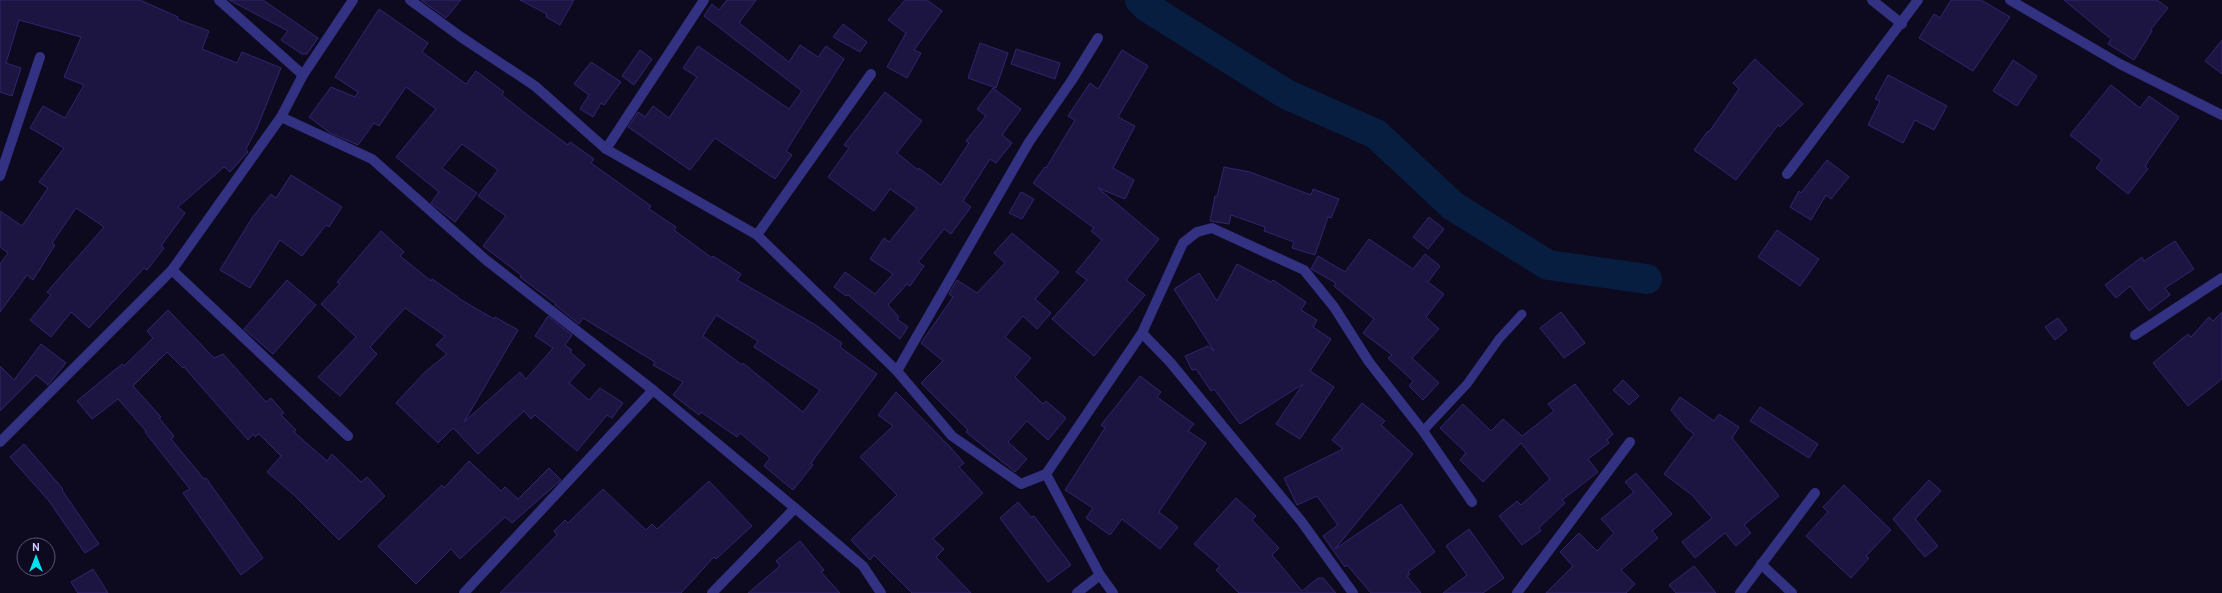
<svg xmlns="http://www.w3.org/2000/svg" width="2222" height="593" viewBox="0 0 2222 593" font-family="Overpass,sans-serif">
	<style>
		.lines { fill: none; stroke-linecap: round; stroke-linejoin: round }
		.river { stroke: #071e41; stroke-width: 30 }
		.building { fill: #1c1541; stroke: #31256f; fill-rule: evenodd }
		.lane { stroke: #323182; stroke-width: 9 }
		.street { stroke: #323182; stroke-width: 10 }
	</style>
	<rect width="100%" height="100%" fill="#0d0a1f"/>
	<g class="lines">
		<!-- river -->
		<path class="river" d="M1140,0L1147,7L1286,94L1376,134L1453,206L1548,265L1647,279"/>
	</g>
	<!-- building -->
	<g class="building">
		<path d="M0,0H140L178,17L177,19L209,31L202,49L237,63L242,52L281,68L257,128L246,149L248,152L246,154L230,172L224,167L178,207L185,213L161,246L164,248L147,270L144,268L89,328L71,312L51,337L30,320L51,295L47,292L104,227L76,208L52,243L55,245L33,280L27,275L0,312V264L8,253L0,247V211L22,226L48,188L39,182L64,148L30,128L43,106L65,118L84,85L64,77L81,37L19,20L6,63L21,68L12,96L0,92Z"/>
		<path d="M229,0H263L318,38L307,54H302L281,40L288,31Z"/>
		<path d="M421,0H461L446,18Z"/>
		<path d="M520,0H574L560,25L546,17L547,14Z"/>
		<path d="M727,0H756L739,23L789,62L800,45L818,57L826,46L844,59L786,151L792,155L775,179L715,138L690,170L628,127L638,112L645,117L653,106L669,118L697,77L683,68L698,46L789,109L802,91L704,16L712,4L719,10Z"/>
		<path d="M905,0H927L942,11L914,50L921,53L907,78L887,67L906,33L888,20Z"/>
		<path d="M1951,0H1981L2010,17L1973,71L1919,38L1934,14L1940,18Z"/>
		<path d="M2064,0H2157L2168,8L2151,29L2152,31L2134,60L2108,44L2111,39Z"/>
		<path d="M379,9L428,43L422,52L466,84L476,71L504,92L502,95L530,117L568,145L570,142L594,159L591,163L651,206L649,209L676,227L674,230L712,258L713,256L741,274L737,280L814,324L842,343L840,347L877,374L811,463L813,465L793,490L764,466L770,458L740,433L737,437L701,412L699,415L673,395L683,382L653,365L655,362L583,318L579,324L555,305L556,304L520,277L521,275L483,246L506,216L478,196L498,170L462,144L442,168L477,193L455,222L431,203L439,192L396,157L436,109L406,87L379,126L374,123L358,145L330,133L309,117L331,87L355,97L358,92L335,77ZM716,315L758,341L754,347L820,390L803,412L743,363L742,365L703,336Z"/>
		<path d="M843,24L867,42L860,52L833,37Z"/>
		<path d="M2222,40V74L2205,61Z"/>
		<path d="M980,43L1008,53L996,88L968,78Z"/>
		<path d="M1016,49L1060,63L1055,79L1011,64Z"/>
		<path d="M640,50L652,59L634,85L622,76Z"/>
		<path d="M1122,50L1148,66L1118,117L1135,126L1113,168L1134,180L1125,199L1098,188L1159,239L1126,280L1145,295L1094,356L1052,319L1087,280L1076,272L1102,240L1091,231L1094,228L1033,183L1045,167L1046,168L1075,120L1068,116L1090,83L1098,89Z"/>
		<path d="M1755,59L1803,104L1780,127L1778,125L1736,180L1694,150L1708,131L1709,132L1739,89L1733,83Z"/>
		<path d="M2013,60L2037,76L2017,106L1993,91Z"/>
		<path d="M591,62L621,82L604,105L601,103L593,117L580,109L589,95L574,84Z"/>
		<path d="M1888,75L1947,106L1934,130L1915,120L1903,143L1868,125L1880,101L1875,99Z"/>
		<path d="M2111,85L2140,108L2149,96L2179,117L2145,166L2148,169L2128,194L2096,168L2102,160L2070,135Z"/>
		<path d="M993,88L1021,109L1002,135L1012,143L996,163L990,159L963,201L971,207L951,234L944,229L918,262L924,266L910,286L907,284L888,305L899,317L897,319L908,327L900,339L848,295L846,296L834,287L845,272L875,294L893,274L870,259L884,238L889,242L917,208L890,189L874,211L828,177L849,148L844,145L885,92L922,121L897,153L918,170L919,168L941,185L969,143L966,141L986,116L977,109Z"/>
		<path d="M1827,160L1849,177L1831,199L1826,195L1811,220L1790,207L1799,191L1801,193Z"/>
		<path d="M1224,167L1250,172L1311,195L1313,189L1339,199L1331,218L1328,217L1315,255L1292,248L1294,242L1264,231L1265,227L1231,215L1229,224L1210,221L1215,196H1217Z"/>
		<path d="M291,175L342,207L329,227L326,225L302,256L280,240L250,288L220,270L252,218L271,194L276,198Z"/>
		<path d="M1021,192L1034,199L1022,219L1009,213Z"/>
		<path d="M1429,217L1444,229L1428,249L1413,237Z"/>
		<path d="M1777,230L1819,259L1800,286L1758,257Z"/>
		<path d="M381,231L404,252L400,256L431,281L432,279L458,297V298L494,319L495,317L518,330L464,422L520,372L526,379L553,348L535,336L548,316L572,335L565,345L572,350L570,352L585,365L569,383L589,400L600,388L623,403L612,418L607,415L577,451L535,415L531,419L524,411L478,454L453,428L438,443L396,403L425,372L447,354L436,345L445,336L405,308L370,347L377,354L340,396L318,377L356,337L321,304L340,284L337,282Z"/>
		<path d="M1012,233L1059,272L1035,299L1051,313L1037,329L1023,316L1005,337L1031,358L1015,377L1043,404L1046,401L1066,418L1048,440L1027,421L1008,442L1027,459L1015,472L966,432L968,430L921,383L943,361L921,343L953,297L949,294L957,280L977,293L1005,263L994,253Z"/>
		<path d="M1369,239L1413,269L1425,254L1440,266L1428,282L1444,294L1426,317L1439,329L1412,358L1439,383L1423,400L1409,386L1413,381L1388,358L1392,355L1363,333L1374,319L1334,286L1336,283L1311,269L1318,256L1345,272Z"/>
		<path d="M2175,241L2194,269L2165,288L2170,295L2149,311L2130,286L2116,298L2105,285L2142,257L2144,261Z"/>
		<path d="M1237,264L1271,282L1273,280L1306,302L1301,310L1317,320L1313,327L1331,339L1310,371L1334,387L1300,439L1276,424L1303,384L1240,424L1214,389L1211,391L1196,369L1192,370L1185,356L1208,346L1214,351L1174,289L1199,273L1217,301Z"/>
		<path d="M287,280L316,305L273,354L244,329Z"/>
		<path d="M168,310L214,358L223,354L266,402L271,398L284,413L281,415L296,430L294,432L327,461L332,454L361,482L367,477L385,496L339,540L294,495L267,472L281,456L259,434L255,437L253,434L248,440L184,367L183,368L167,352L133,386L161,417L159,418L174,436L171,439L204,479L206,478L263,558L241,575L183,493L190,489L145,432L146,431L118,399L92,419L77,401L122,364L124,366L153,338L147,331Z"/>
		<path d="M1561,312L1585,343L1564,358L1540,328Z"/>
		<path d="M2222,312V379L2188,406L2153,363L2188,334L2191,337L2209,317L2213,321Z"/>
		<path d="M2058,318L2067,330L2055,340L2045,327Z"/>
		<path d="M41,344L66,363L48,385L36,375L0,411V366L14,380Z"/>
		<path d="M1140,376L1161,392L1157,397L1194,424L1188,431L1206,443L1159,512L1178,527L1160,549L1122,519L1110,535L1086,518L1093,508L1065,490L1105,428L1101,425Z"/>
		<path d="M1623,380L1639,396L1629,405L1613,390Z"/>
		<path d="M1575,384L1613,434L1607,440L1609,443L1588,459L1598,472L1562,500L1565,503L1539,528L1541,531L1522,545L1499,516L1517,501L1521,505L1550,479L1521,443L1483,482L1460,460L1466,453L1440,428L1463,404L1491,431L1503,419L1522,436L1554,411L1548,404Z"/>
		<path d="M896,392L951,448L964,463L959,467L983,493L933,539L944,549L936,557L971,593H912L874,555L870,560L851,540L897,495L860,457L893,426L878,415Z"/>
		<path d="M1680,397L1714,421L1719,414L1739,427L1732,438L1779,496L1744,525L1751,533L1736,546L1725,533L1695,558L1682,542L1712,518L1692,495L1664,474L1694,434L1686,428L1671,410Z"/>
		<path d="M1362,403L1385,421L1381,425L1413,454L1335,549L1401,504L1435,552L1408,572L1410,574L1407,576L1421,593H1371L1347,565L1345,567L1323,536L1338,525L1317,496L1297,505L1284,478L1343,449L1332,440Z"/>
		<path d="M1760,407L1818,444L1809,458L1750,421Z"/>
		<path d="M24,444L63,489L62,490L99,544L85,553L49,501L10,457Z"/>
		<path d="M469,461L501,491L505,487L518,499L549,468L561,480L512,523L505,517L460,559L451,549L416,584L378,546L442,485L444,488Z"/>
		<path d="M1636,473L1672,514L1652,531L1658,538L1621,570L1635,584L1626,593H1546L1573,566L1560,552L1579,533L1597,551L1614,533L1601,519L1634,492L1625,482Z"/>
		<path d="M1929,480L1941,491L1915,519L1938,546L1925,557L1893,519Z"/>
		<path d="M709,481L752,526L716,559L714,557L681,593H500L557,535L554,531L565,520L568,523L603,489L646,530L652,524L657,529Z"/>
		<path d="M1844,485L1891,530L1866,556L1869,558L1851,578L1806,536L1828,512L1823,507Z"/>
		<path d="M1236,498L1256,516L1252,520L1279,548L1272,555L1302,591L1318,578H1323L1336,593H1239L1216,570L1220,566L1194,544Z"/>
		<path d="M1018,502L1031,517L1034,516L1071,565L1048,582L1000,518Z"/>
		<path d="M1469,529L1504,578L1483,593H1443L1467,575L1446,546Z"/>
		<path d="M800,541L824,570L821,572L840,593H748L780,566L776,561Z"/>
		<path d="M1694,566L1716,593H1676L1669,585Z"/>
		<path d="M93,569L108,593H78L71,582Z"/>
	</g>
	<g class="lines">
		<!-- lane -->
		<path class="lane" d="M1423,431L1467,384L1499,339L1522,314"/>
		<!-- street -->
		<g class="street">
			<path d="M219,0L303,75"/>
			<path d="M410,0L461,37L535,86L606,149L757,235L897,371L952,436L1021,484L1046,474L1142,333L1183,243L1197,232L1212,228L1304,270L1334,307L1369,362L1423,431L1472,502"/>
			<path d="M1872,0L1902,24"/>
			<path d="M2010,0L2120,64L2222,115"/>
			<path d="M281,117L372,159L486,260L653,390L795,508L863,566L881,593"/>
			<path d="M606,149L704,0"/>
			<path d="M1787,174L1918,0"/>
			<path d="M0,176L40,57"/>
			<path d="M757,235L871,74"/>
			<path d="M172,270L348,436"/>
			<path d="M1142,333L1170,362L1301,521L1353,593"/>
			<path d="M2135,335L2222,278"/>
			<path d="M897,371L1029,142L1072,80L1098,38"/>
			<path d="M0,442L172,270L281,117L303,75L353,0"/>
			<path d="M1046,474L1100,575L1113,593"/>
			<path d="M1761,564L1792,593"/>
			<path d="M464,593L653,390"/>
			<path d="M712,593L795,508"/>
			<path d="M1077,593L1100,575"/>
			<path d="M1517,593L1630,442"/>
			<path d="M1740,593L1815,493"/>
		</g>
	</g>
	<!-- north arrow -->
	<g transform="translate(36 557)"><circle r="19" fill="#0d0a1f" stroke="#5a5679"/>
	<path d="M0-3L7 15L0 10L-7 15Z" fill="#00e3f3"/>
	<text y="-6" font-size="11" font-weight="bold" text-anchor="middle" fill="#cdc8ff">N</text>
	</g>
</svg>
